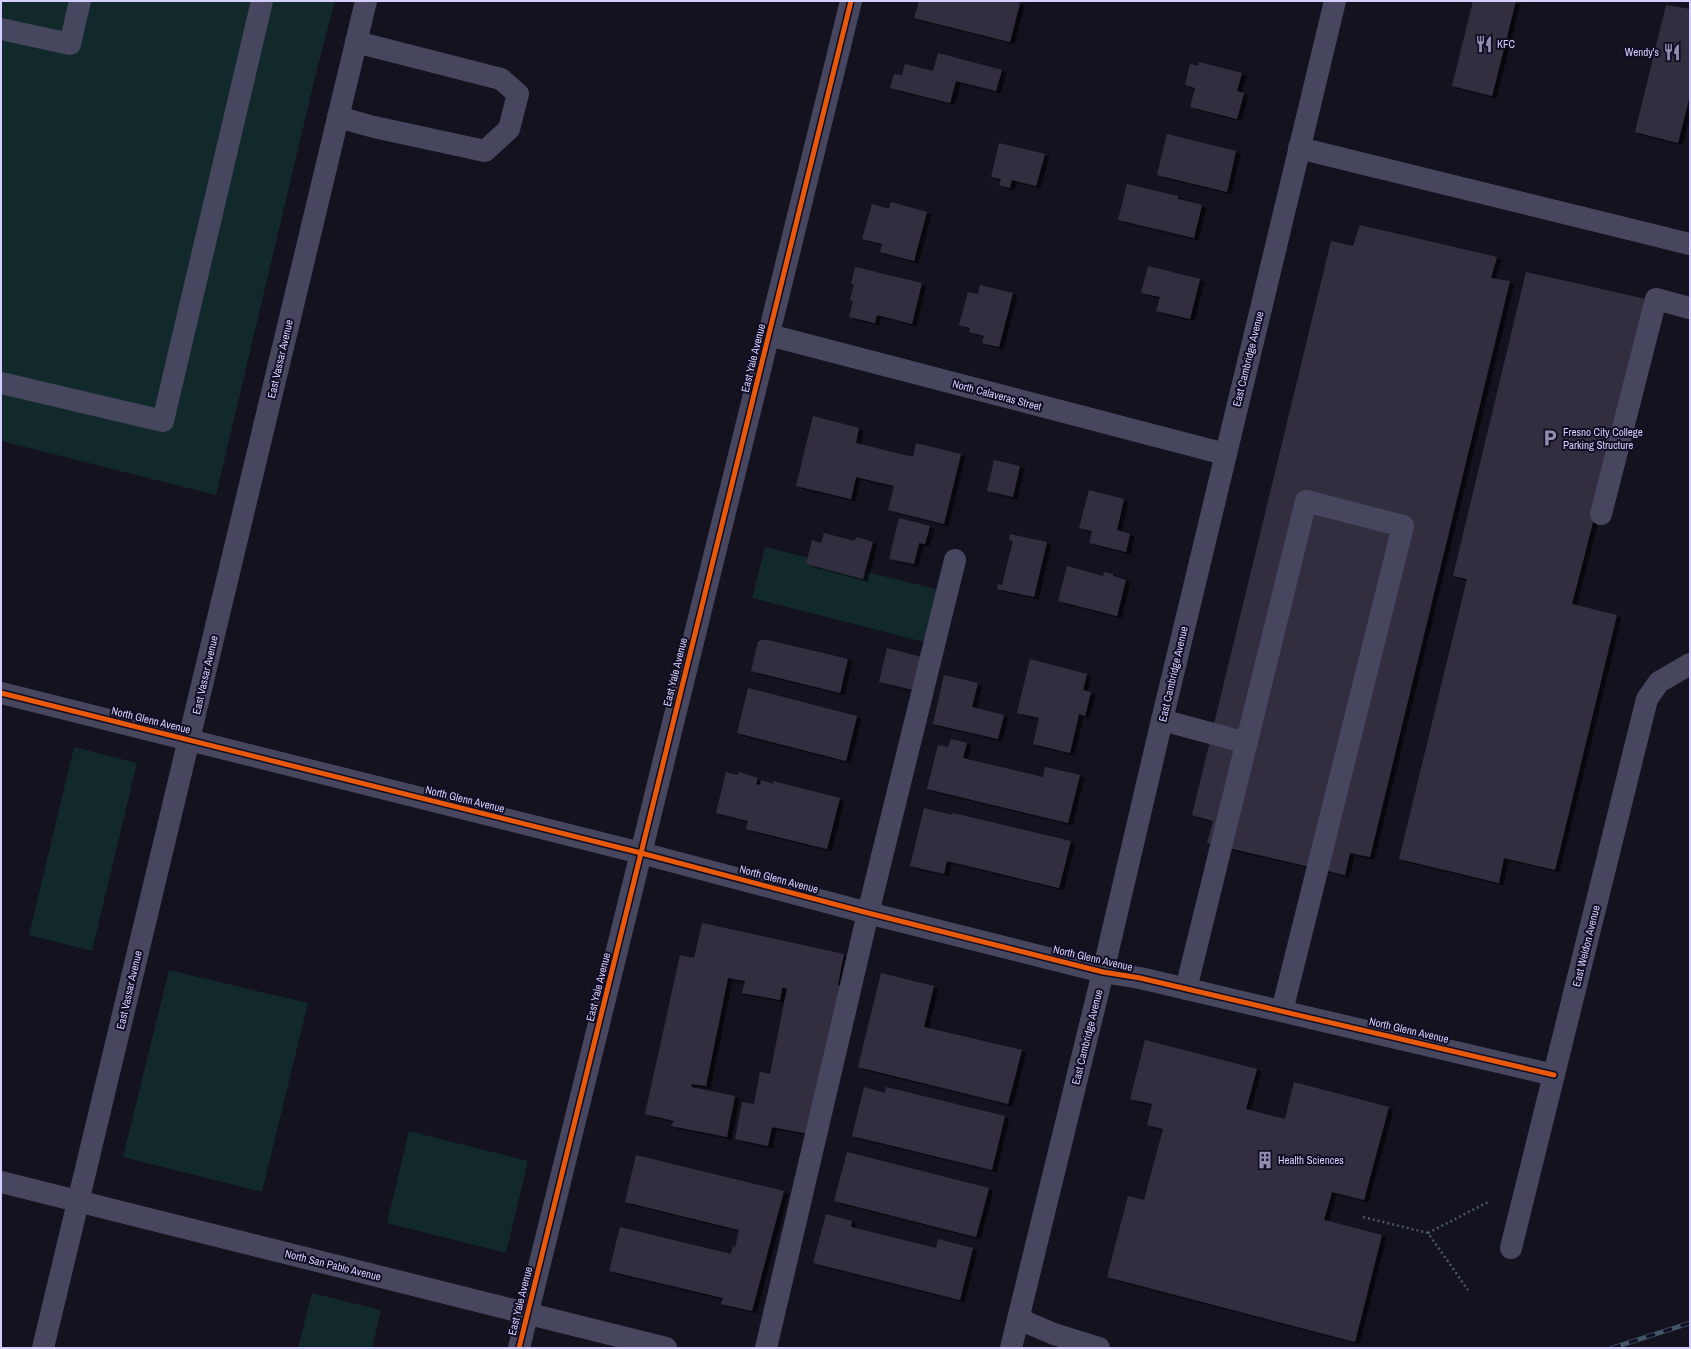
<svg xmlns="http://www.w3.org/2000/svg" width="1691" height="1349" viewBox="0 0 1691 1349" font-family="'Archivo Narrow',sans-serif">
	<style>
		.green { fill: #11292a }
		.building { fill: #322f40; filter: url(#shadow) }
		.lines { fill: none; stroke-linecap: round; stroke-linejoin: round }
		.path { stroke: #4a5968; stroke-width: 2.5; stroke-dasharray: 2 3; stroke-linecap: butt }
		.minor { stroke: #47465f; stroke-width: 22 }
		.rail-casing { stroke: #415668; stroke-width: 4.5 }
		.rail { stroke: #110d23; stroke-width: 3; stroke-dasharray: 9; stroke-linecap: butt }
		.cycleway-casing { stroke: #110d23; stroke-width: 8 }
		.cycleway { stroke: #e8590c; stroke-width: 5 }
		.labels { text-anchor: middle; stroke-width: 4; stroke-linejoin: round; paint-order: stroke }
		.poi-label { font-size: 11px; fill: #d5cfff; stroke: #110d23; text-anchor: start }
		.street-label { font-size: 11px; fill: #d5cfff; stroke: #110d23 }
	</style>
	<defs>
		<filter id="shadow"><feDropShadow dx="4.5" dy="2.5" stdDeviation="0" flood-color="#0009"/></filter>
	</defs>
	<rect width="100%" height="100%" fill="#14121e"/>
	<!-- green -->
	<g class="green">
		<path d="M1,1H335L316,73L216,495L1,441Z"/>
		<path d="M765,547L952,593L940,646L752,598Z"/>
		<path d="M74,747L137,763L92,951L29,935Z"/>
		<path d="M169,970L308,1003L262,1192L123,1157Z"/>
		<path d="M409,1131L528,1161L506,1253L387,1223Z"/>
		<path d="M312,1293L381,1310L372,1348H298Z"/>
	</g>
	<!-- building -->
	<g class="building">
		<path d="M919,1H1014L1020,3L1010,42L914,18Z"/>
		<path d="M1473,1H1516L1492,96L1452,86Z"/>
		<path d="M1666,5L1690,9V95L1678,143L1635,132Z"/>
		<path d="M938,53L1002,70L996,91L956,81L950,103L890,88L894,74L902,75L905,64L933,71Z"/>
		<path d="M1199,62L1242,73L1237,91L1244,93L1237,119L1190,107L1195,88L1185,85L1190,64L1198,66Z"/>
		<path d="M1167,134L1236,151L1227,192L1157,175Z"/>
		<path d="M999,143L1045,154L1036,186L1012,180L1010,188L999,185L1001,179L991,177Z"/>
		<path d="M1127,184L1178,196V199L1202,205L1194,238L1118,220Z"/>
		<path d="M891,202L927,212L914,261L880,252L882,244L862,239L872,204L889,209Z"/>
		<path d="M1360,225L1497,257L1491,278L1510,281L1370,857L1350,853L1345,875L1207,843L1213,821L1192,815L1331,241L1353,246Z"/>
		<path d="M1148,266L1200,279L1190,319L1156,311L1160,297L1141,293Z"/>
		<path d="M855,267L922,283L912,324L877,315L875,323L849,317L853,301L850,300L854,284H851Z"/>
		<path d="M1526,272L1650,300L1572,604L1617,615L1555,870L1504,858L1499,883L1399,859L1467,579L1453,576Z"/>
		<path d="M980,285L1013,293L999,347L982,343L984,336L969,332L970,328L959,325L968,292L978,294Z"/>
		<path d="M813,416L859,428L856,443L913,457L916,443L961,454L944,524L888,510L894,486L856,477L851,499L796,486Z"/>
		<path d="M994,460L1020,466L1013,497L987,491Z"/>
		<path d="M1089,490L1124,499L1117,530L1130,534L1126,552L1089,543L1092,531L1079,528Z"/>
		<path d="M899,518L930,526L925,544L919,543L914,564L889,559Z"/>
		<path d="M824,533L854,541L857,537L873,542L863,579L806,564L812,540L821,543Z"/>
		<path d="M1010,534L1047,542L1034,597L997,589L998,584L1002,585L1013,541L1009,540Z"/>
		<path d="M1067,566L1103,576L1104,572L1113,574V576L1126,580L1117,616L1058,601Z"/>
		<path d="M762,640H768L848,659L840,693L751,671L758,642Z"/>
		<path d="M887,648L921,657L913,690L879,682Z"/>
		<path d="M1030,659L1087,674L1083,690L1091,692L1085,716L1079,714L1070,753L1033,744L1039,718L1017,713Z"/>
		<path d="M944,675L978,683L972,707L1004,715L998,739L933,724Z"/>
		<path d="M748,688L857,716L846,761L737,733Z"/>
		<path d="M951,739L967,743L963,758L1043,777L1045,767L1080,775L1068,823L927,789L938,745L948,747Z"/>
		<path d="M726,772L737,775L739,772L758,778L756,784L760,785L761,780L774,784L773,781L840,798L827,849L746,829L748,821L716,813Z"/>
		<path d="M924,808L952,815L953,813L1071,841L1059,888L947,861L944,874L910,866Z"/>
		<path d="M702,923L844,954L838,985L845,987L814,1135L772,1127L768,1146L735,1139L742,1102L754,1104L760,1072L770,1074L787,988H782L780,1000L742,993L745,981L728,978L706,1086L692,1084L691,1087L735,1096L727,1137L671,1126L674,1121L645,1114L680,955L694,958Z"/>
		<path d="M881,973L934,986L924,1027L1022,1050L1008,1104L858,1067Z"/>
		<path d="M1145,1040L1257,1069L1246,1109L1285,1119L1294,1082L1389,1107L1364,1200L1332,1192L1324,1220L1382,1235L1355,1342L1107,1277L1128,1196L1144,1200L1163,1129L1147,1125L1152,1104L1130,1099Z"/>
		<path d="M864,1087L885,1093L886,1087L1005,1116L992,1170L852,1136Z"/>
		<path d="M847,1152L989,1188L976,1237L834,1201Z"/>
		<path d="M636,1155L784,1191L752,1311L721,1304L723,1298L609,1271L620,1227L731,1254L733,1245L735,1248L739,1230L625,1202Z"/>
		<path d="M826,1214L852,1221L851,1227L936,1248L938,1239L973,1248L960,1300L813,1263Z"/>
	</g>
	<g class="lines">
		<!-- path -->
		<g class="path">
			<path d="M1363,1217L1428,1233L1468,1290"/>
			<path d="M1428,1233L1490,1201"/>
		</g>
		<!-- minor -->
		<g class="minor">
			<path d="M1,29L70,44L80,1"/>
			<path d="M338,117L374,127L485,151L509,129L518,94L501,79L356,42"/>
			<path d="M1299,148L1690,244"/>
			<path d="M769,335L1225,454"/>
			<path d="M1,383L163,421L262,1"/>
			<path d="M1601,514L1656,299L1690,308"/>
			<path d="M1,693L641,853L868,913L1103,972L1140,978L1554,1075"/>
			<path d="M1162,720L1247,743"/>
			<path d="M1186,989L1306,501L1403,526L1282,1011"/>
			<path d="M1,1182L666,1348"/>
			<path d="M1511,1248L1647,699L1659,682L1690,664"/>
			<path d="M1019,1319L1054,1334L1099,1348"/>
			<path d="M43,1348L366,1"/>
			<path d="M519,1348L851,1"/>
			<path d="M766,1348L868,913L955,560"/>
			<path d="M1011,1348L1103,972L1162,720L1335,1"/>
		</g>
		<!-- rail casing -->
		<g class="rail-casing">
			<path id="rail" d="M1612,1348L1690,1323"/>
		</g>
		<!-- rail -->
		<use href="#rail" class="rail"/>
		<!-- cycleway casing -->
		<g class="cycleway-casing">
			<g id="cycleway">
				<path d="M1,693L641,853L868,913L1103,972L1140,978L1554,1075"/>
				<path d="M519,1348L851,1"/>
			</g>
		</g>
		<!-- cycleway -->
		<use href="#cycleway" class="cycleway"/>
	</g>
	<!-- icons -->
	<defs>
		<g id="restaurant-bare" transform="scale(1.38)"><path d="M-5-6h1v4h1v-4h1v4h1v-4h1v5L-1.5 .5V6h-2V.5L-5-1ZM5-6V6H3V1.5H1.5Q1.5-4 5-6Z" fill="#918db0" stroke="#110d23" stroke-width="2.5" paint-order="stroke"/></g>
		<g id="parking-bare" transform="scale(1.38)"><path d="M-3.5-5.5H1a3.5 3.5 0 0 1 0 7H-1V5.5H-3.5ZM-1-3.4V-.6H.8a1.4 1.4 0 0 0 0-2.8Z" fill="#918db0" stroke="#110d23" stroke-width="2.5" paint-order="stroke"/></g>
		<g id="building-bare" transform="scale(1.38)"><path d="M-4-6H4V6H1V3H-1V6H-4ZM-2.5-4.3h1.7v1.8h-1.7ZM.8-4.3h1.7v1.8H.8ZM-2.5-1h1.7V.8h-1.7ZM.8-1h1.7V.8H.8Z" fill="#918db0" stroke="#110d23" stroke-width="2.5" paint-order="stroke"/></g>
	</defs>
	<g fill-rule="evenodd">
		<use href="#restaurant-bare" x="1484" y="44"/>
		<use href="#restaurant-bare" x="1672" y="52"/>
		<use href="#parking-bare" x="1550" y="438"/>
		<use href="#building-bare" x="1265" y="1160"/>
	</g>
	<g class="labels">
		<!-- poi labels -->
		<g class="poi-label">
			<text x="1497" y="48">KFC</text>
			<text x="1659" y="56" text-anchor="end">Wendy's</text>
			<text x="1563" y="436">Fresno City College<tspan x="1563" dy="13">Parking Structure</tspan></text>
			<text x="1278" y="1164">Health Sciences</text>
		</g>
		<!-- street labels -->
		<g class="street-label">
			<text transform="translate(753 358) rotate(-76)" y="4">East Yale Avenue</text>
			<text transform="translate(280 359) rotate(-77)" y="4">East Vassar Avenue</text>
			<text transform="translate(1248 359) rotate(-76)" y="4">East Cambridge Avenue</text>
			<text transform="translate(997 395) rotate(15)" y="4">North Calaveras Street</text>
			<text transform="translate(675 672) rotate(-76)" y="4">East Yale Avenue</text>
			<text transform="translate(1173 674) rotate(-77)" y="4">East Cambridge Avenue</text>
			<text transform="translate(205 675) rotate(-77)" y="4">East Vassar Avenue</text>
			<text transform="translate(151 720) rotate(14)" y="4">North Glenn Avenue</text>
			<text transform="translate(465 799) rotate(14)" y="4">North Glenn Avenue</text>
			<text transform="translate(779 879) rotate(15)" y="4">North Glenn Avenue</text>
			<text transform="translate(1586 946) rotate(-76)" y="4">East Weldon Avenue</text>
			<text transform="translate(1093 958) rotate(13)" y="4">North Glenn Avenue</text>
			<text transform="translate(598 987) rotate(-76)" y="4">East Yale Avenue</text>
			<text transform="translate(129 990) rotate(-77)" y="4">East Vassar Avenue</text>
			<text transform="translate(1409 1030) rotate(13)" y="4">North Glenn Avenue</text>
			<text transform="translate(1087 1037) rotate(-76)" y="4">East Cambridge Avenue</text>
			<text transform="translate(333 1265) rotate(14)" y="4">North San Pablo Avenue</text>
			<text transform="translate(520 1301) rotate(-76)" y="4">East Yale Avenue</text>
		</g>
	</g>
	<!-- border -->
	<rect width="1691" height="1349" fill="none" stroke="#d5cfff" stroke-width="4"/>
</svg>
